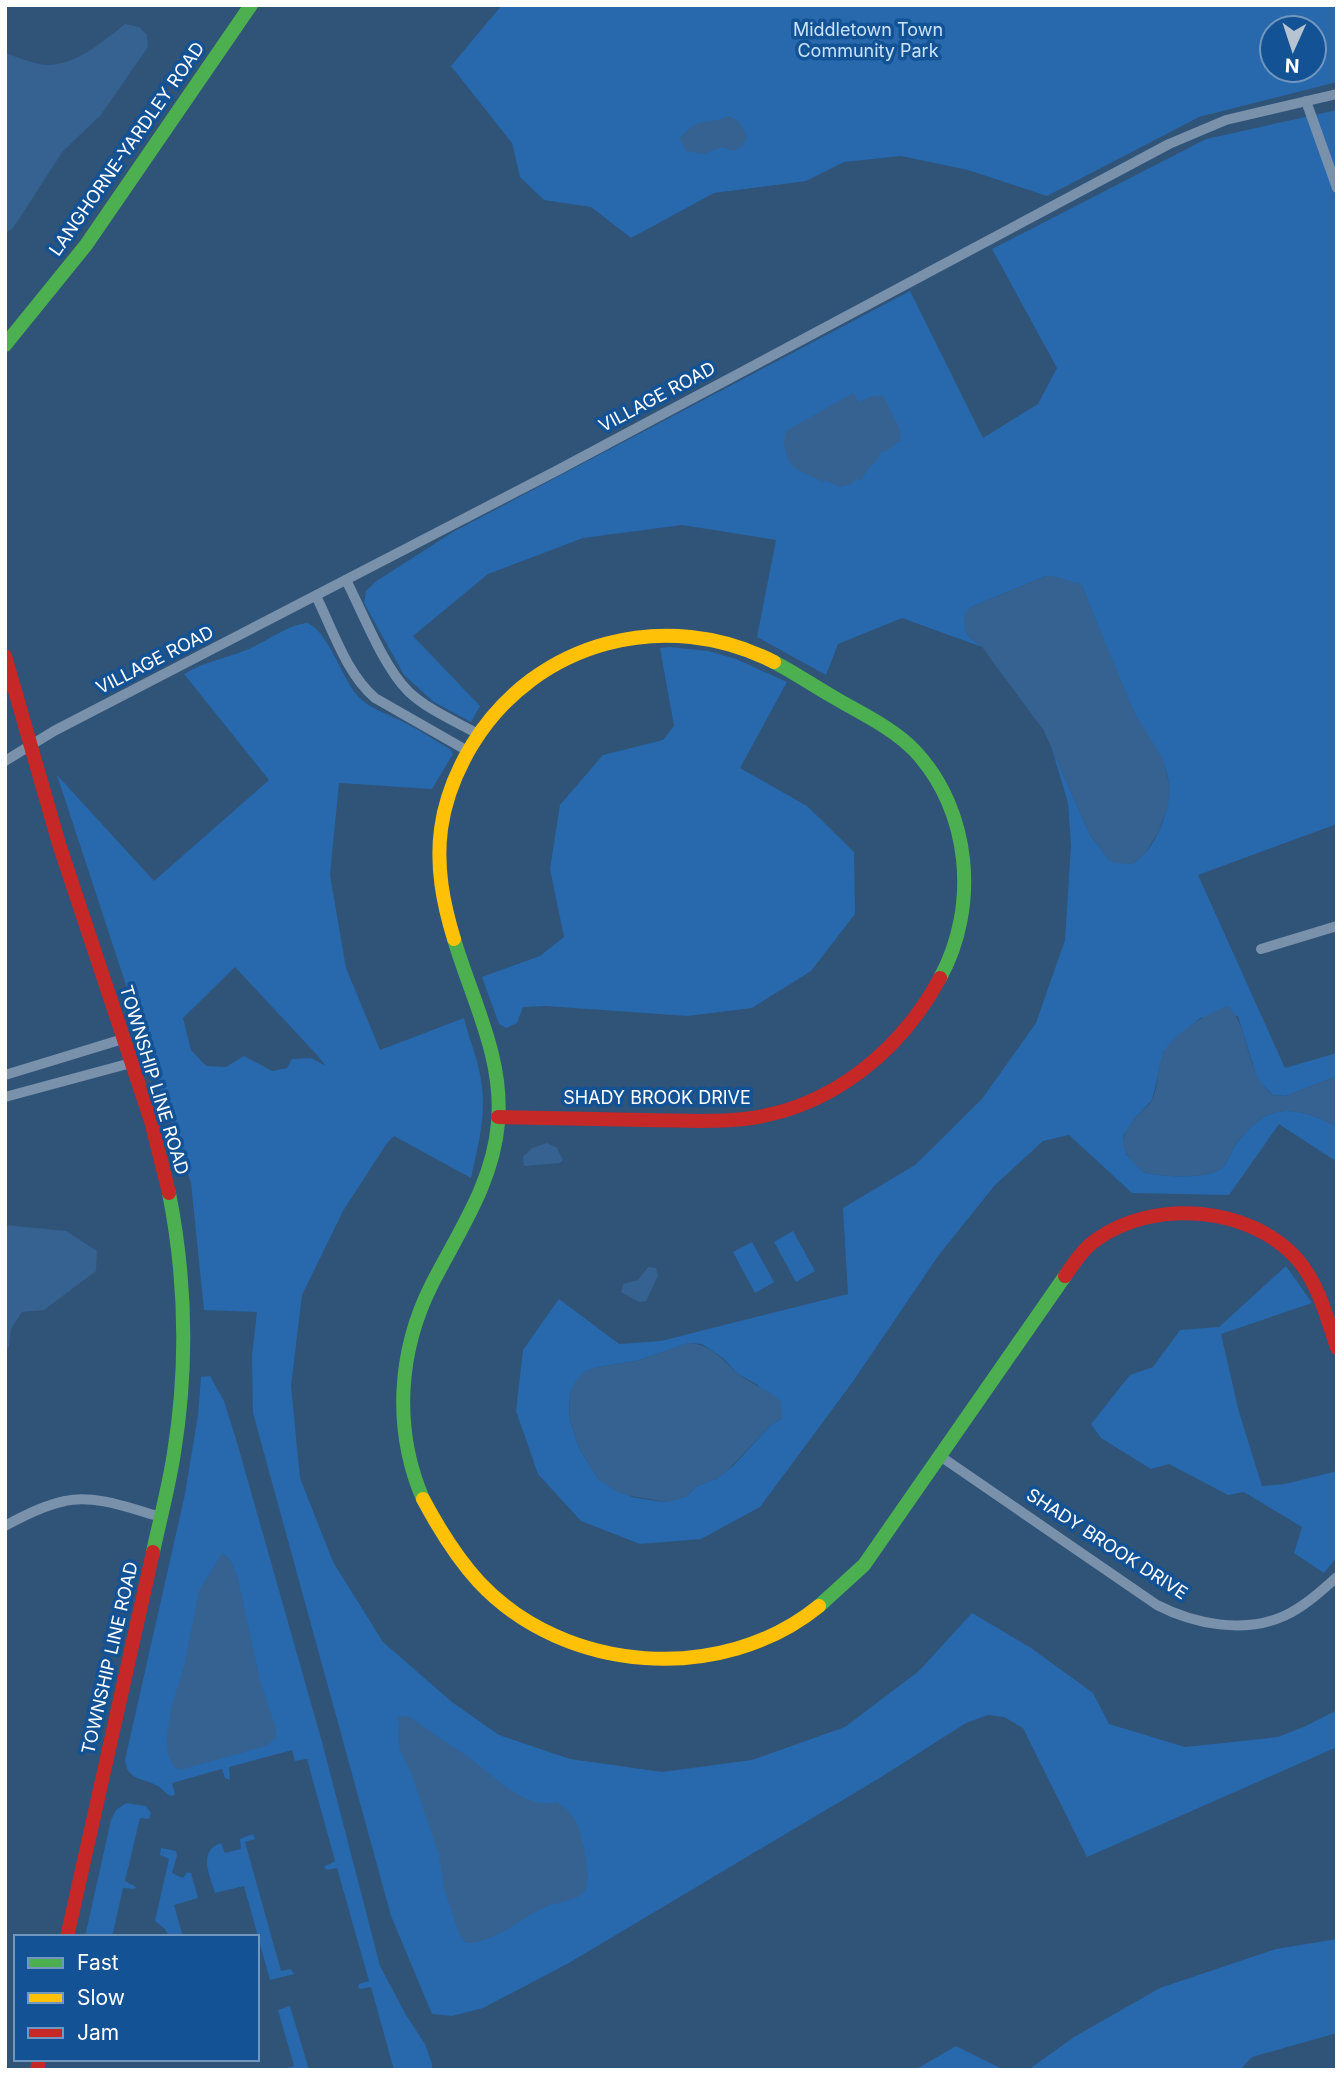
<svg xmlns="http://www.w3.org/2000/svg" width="1342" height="2075" viewBox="0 0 1342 2075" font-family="Inter,sans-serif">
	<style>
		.green { fill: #2769ac; fill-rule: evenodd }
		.water { fill: #356291 }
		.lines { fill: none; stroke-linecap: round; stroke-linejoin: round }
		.street { stroke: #7991ab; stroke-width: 10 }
		.fast { stroke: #4caf50; stroke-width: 14 }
		.slow { stroke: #ffc107; stroke-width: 14 }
		.jam { stroke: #c62828; stroke-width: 14 }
		.labels { text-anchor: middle; stroke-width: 7; stroke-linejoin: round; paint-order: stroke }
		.park-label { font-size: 18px; fill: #cae3fd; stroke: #135295 }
		.street-label { font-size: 18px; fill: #fff; stroke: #135295 }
	</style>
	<rect width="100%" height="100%" fill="#305378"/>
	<!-- green -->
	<g class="green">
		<path d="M502,5H1337V82L1199,117L1047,196L968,170L901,156L844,162L806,181L714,193L631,238L591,207L544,200L520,177L512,143L451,66ZM1272,28H1314V70H1272Z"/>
		<path d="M1337,110V824L1198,875L1285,1068L1337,1053V1076L1286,1096L1273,1095L1258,1081L1238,1016L1200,1018L1164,1051L1152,1100L1135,1118L1123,1136L1126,1154L1143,1172C1160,1177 1210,1180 1223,1167C1229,1161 1231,1150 1237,1143C1269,1101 1293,1106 1337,1126V1162L1279,1124L1229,1195L1132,1193L1069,1135L1043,1141L995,1185L938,1256L854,1380L760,1507L701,1539L640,1544L581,1521L538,1474L516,1411L523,1350L559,1299L619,1344L661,1341L848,1294L843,1208L915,1165L982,1099L1036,1023L1065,940L1071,846L1068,803L1052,749L1090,835L1109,860L1132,864C1148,854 1157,838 1163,821C1181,767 1155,756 1134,712C1115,671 1099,628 1082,586L1046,576L971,607L965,629L968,636L982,647L902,618L838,644L826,675L757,637L776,540L682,525L583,538L488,574L413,636L480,706L471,722L434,702L404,675L364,603L366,591L375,582L453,532L910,291L983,438L1038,404L1057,368L992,249L1206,139ZM689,1343L702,1344L723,1358L738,1374L758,1385L781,1419L772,1424L733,1466L716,1479L697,1486L687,1496L667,1502L656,1501L632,1497L599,1480L579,1448L569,1418L570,1392L586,1371L598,1367L636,1361Z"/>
		<path d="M307,623C326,629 342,676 356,694C368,708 381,711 397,719C415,727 432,739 450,749L453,754L432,789L339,783L330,875L346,968L380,1050L464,1018C469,1040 478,1058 481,1080C487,1113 478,1146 471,1178L394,1136L387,1143L343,1211L302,1295L291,1386L300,1478L333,1562L383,1642L452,1702L499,1735L570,1759L662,1772L752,1760L845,1727L919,1671L972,1613L1031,1648L1093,1693L1109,1724L1185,1747L1278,1737L1306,1726L1337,1710V1747L1087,1857L1023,1728L1004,1717L988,1715L966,1723L878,1779L567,1964L483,2008L452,2016L432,2014L391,1916L253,1413L252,1355L257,1312L204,1310L191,1183L57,775L154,881L269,780L184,674C205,661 229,658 251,648C269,640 287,625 307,623ZM235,967L317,1055L326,1066L311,1058L292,1059L287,1068L272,1071L244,1056L226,1067L206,1066L191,1050L183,1018Z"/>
		<path d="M670,647L708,651L736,659L787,682L740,768L807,806L854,852L855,914L811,971L752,1008L687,1016L546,1006L523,1007L517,1023L506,1028L499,1024L482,977L540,956L564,937L550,869L560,805L603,755L663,740L674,726L660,648Z"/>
		<path d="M793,1231L815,1271L796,1282L774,1242Z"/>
		<path d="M752,1242L774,1282L755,1293L733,1252Z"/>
		<path d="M1286,1266L1312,1303L1221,1334L1239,1412L1262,1486L1285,1484L1337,1471V1557L1324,1573L1294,1553L1302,1527L1244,1492L1228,1495L1169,1464L1151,1469L1101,1438L1091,1424L1130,1375L1153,1367L1180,1330L1219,1327Z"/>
		<path d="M210,1376L224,1401L236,1439L322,1742L380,1966L406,2015L425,2044L432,2064V2070H394L371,1987L360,1989L358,1987L359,1984L369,1981L337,1868L327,1870L324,1867L335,1861L307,1759L295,1761L292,1750L229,1767L230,1780L225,1778L222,1769L172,1783L175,1794L172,1796C165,1794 164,1790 158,1786C144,1778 127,1781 125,1760L185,1494L198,1415L201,1377Z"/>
		<path d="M126,1803L146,1806L151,1813L149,1819L140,1818L125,1881L136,1887L134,1889L123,1888L112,1937H85L111,1820L116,1810Z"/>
		<path d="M253,1834L255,1839L245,1842L281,1971L291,1969L294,1974L270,1980L244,1886L215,1893C210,1876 197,1851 221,1843L225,1853L241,1849L240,1839Z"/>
		<path d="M161,1848L176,1851L177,1856L172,1873L183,1878L187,1872L191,1873L198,1898L174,1905L183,1937H170L164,1928L155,1921L169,1859L160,1855Z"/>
		<path d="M1337,1939V2033L1252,2057L1240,2070H1028L1074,2037L1160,1988L1276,1949Z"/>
		<path d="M290,2006L309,2070H280L294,2066L278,2010Z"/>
		<path d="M956,2046L1004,2070H915Z"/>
	</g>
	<!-- water -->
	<g class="water">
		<path d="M125,24L139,27L147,35L148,47L100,116L63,151L13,228L5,233V53C18,57 35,65 48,65C78,64 102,42 125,24Z"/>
		<path d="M729,116C740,121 745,127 747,139L742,147L733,151L722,147L704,154L686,151L680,138C699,116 706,125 729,116Z"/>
		<path d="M853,393L859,402L872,396H883L899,427L901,440L885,452H881C878,463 867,466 862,480L857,479L851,484L840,487L826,480L823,483C809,472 790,473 786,453C784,445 783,439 786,431Z"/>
		<path d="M1046,576C1059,575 1067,582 1079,583L1082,586L1134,712L1163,759L1170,787L1168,806L1158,833L1144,855L1132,864L1115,863L1109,860L1090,835L1044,731L982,647L968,636L965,629L964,614L971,607Z"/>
		<path d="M1228,1006C1252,1030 1244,1075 1273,1095L1286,1096L1337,1076V1126C1293,1106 1269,1101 1237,1143C1231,1150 1229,1161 1223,1167C1210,1180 1160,1177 1143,1172C1120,1151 1115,1140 1138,1115C1142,1110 1150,1105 1152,1100C1159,1086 1157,1067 1164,1052C1173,1034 1209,1012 1228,1006Z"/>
		<path d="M547,1143L557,1148L563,1160L560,1163L524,1166L523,1157L532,1148Z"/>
		<path d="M5,1225L66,1231L97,1251L96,1271L44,1310L22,1312L11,1329L9,1346L5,1351Z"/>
		<path d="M648,1267L656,1268L658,1276L646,1301L639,1302L621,1292L623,1284L638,1280Z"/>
		<path d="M689,1343C715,1345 724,1364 744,1378C757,1387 770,1390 781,1402L782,1418L772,1424L725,1473L716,1479L697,1486L687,1496L677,1500L667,1502L632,1496L619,1493L599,1480L579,1448L569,1418L570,1392L575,1382L586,1371L598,1367L636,1361Z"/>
		<path d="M222,1553L231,1560L238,1579L260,1680L276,1729V1738L266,1746L180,1770L172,1765L168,1753L167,1737L171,1709L184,1666L199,1591Z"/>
		<path d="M401,1716L410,1717C428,1730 445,1742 464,1754C487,1769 525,1812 556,1802C564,1807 571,1812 575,1820C582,1832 594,1882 583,1893C575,1901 559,1902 548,1906C521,1917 496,1943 466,1943L459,1934L444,1888L439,1855L412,1775L400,1750L398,1730L400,1724L397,1718Z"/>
	</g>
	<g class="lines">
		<!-- street -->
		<g class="street">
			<path d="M1306,101L1337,188"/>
			<path d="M346,580C363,613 383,666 408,691C428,710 455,721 478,734"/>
			<path d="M316,596C333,630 346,673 375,698L466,750"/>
			<path d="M5,761L54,731L558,470L1169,144L1226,120L1337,94"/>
			<path d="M1261,949L1337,926"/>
			<path d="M5,1075L123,1039"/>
			<path d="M5,1097L131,1063"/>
			<path d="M940,1456L1157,1605C1194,1624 1244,1634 1284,1616C1304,1607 1321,1591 1337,1577"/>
			<path d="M5,1526C23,1516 45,1505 65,1501C95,1494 132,1509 161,1517"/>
		</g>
		<!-- fast -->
		<g class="fast">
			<path d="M5,345L86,245L251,5"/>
			<path d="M774,662C795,673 814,686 835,698C862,714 893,728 915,751C971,811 979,907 940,978"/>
			<path d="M423,1499C393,1429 398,1351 432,1284C459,1231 493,1183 498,1123C504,1058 472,1000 454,939"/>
			<path d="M153,1552C160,1519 169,1486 174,1453C188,1366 186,1279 169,1193"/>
			<path d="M819,1606L864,1565L1065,1276"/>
		</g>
		<!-- slow -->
		<g class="slow">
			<path d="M454,939C443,903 436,867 441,829C445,799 457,770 472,745C536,640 667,607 774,662"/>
			<path d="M423,1499C439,1529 456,1557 479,1582C565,1674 722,1685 819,1606"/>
		</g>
		<!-- jam -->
		<g class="jam">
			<path d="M5,656L59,844L151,1121L169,1193"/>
			<path d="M498,1117C546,1118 594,1119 643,1120C676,1120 711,1123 744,1119C830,1109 900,1052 940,978"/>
			<path d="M1065,1276C1074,1263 1083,1249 1096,1240C1154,1198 1251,1206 1298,1260C1319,1285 1327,1318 1337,1348"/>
			<path d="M67,1937L153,1552"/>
			<path d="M37,2070L39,2059"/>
		</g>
	</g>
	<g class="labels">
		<!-- park labels -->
		<g class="park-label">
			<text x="868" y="36">Middletown Town<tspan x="868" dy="21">Community Park</tspan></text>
		</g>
		<!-- street labels -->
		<g class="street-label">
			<text transform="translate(127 149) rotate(-55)" y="6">LANGHORNE-YARDLEY ROAD</text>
			<text transform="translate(657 397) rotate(-28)" y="6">VILLAGE ROAD</text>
			<text transform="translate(155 660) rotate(-27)" y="6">VILLAGE ROAD</text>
			<text transform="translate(154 1080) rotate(73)" y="6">TOWNSHIP LINE ROAD</text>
			<text x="657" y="1104">SHADY BROOK DRIVE</text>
			<text transform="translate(1107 1544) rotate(33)" y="6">SHADY BROOK DRIVE</text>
			<text transform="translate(110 1658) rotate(-77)" y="6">TOWNSHIP LINE ROAD</text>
		</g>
	</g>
	<!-- border -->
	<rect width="1342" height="2075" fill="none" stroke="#ffffff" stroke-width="14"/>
	<!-- legend -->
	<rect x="14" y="1935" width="245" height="126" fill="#135295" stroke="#7197bf" stroke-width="2"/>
	<rect x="28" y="1958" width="35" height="10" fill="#4caf50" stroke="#7197bf" stroke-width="2"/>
	<text x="77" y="1970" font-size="21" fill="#ffffff">Fast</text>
	<rect x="28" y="1993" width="35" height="10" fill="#ffc107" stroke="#7197bf" stroke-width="2"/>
	<text x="77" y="2005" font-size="21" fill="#ffffff">Slow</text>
	<rect x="28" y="2028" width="35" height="10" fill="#c62828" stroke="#7197bf" stroke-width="2"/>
	<text x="77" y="2040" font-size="21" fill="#ffffff">Jam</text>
	<!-- north arrow -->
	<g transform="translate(1293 49) rotate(183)"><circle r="33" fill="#135295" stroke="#7197bf" stroke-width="2"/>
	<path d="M0-5L12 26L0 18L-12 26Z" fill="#b7c3d0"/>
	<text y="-10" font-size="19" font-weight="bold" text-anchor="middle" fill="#ffffff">N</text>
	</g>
</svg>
